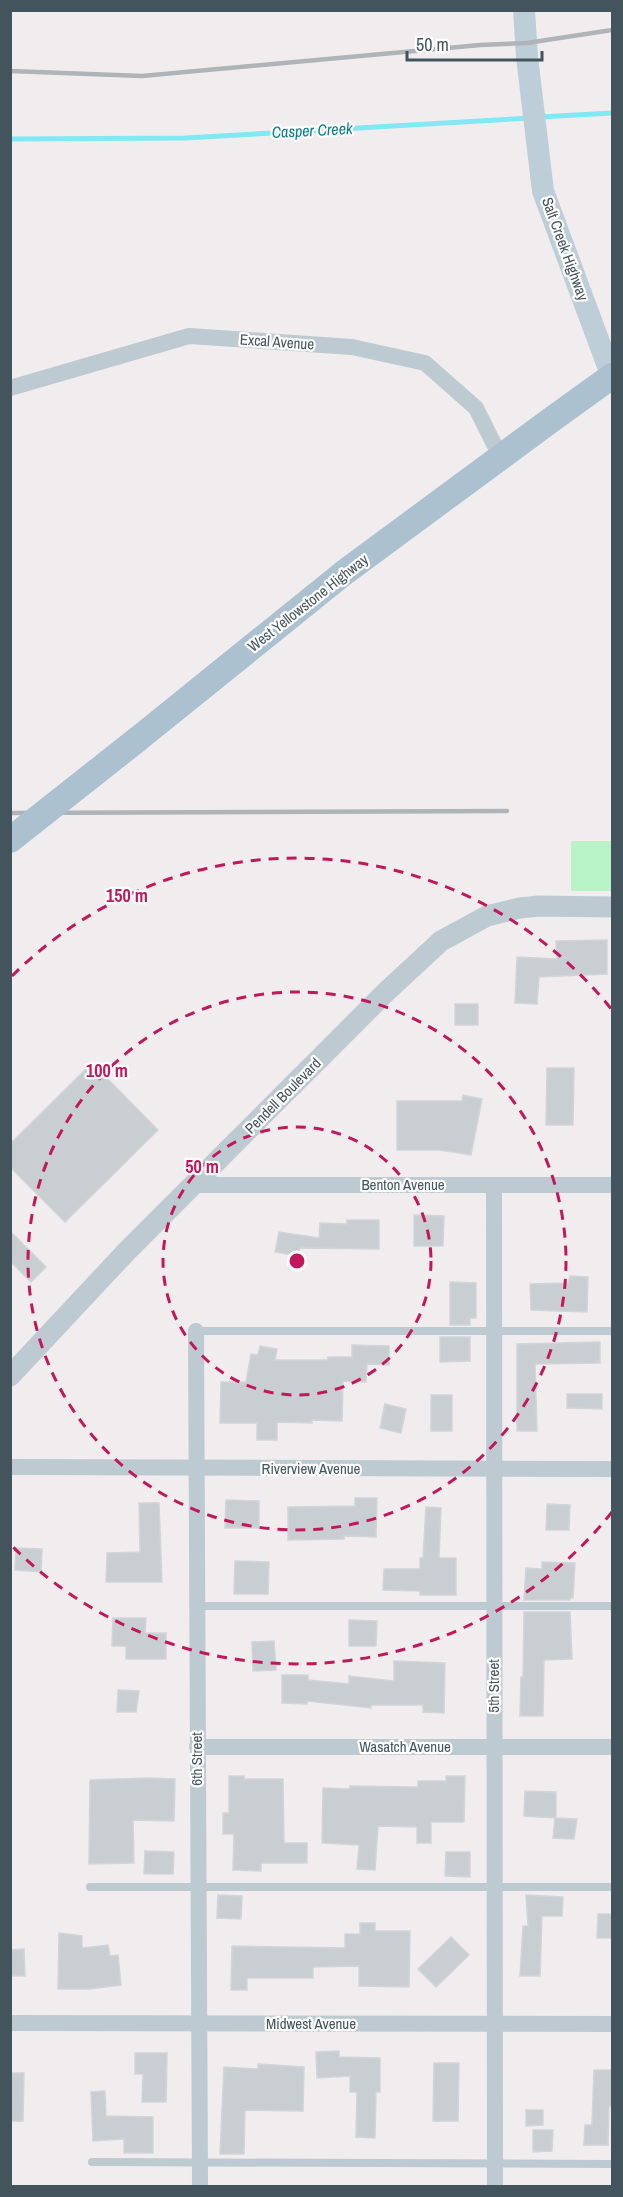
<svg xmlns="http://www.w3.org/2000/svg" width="623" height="2197" viewBox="0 0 623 2197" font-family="'Archivo Narrow',sans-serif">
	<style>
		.green { fill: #b7f3c7 }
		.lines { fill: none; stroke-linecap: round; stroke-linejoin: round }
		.stream { stroke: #81e9f3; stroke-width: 5 }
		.building { fill: #c9ced3; stroke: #d1d5da; stroke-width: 1.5 }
		.service { stroke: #bdcad1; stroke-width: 8 }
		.minor { stroke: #bdcad1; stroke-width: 16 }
		.tertiary { stroke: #bdcad1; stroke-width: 21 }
		.secondary { stroke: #beced9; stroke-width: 22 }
		.primary { stroke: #abc1cf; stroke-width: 26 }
		.rail { stroke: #afb4b9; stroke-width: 4.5 }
		.primary-bridge { stroke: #abc1cf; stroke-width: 26 }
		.ring { fill: none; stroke: #c2185b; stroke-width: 3; stroke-dasharray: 10 8 }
		.labels { text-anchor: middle; stroke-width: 4.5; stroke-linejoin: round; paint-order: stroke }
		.street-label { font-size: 15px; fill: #44545d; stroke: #fff }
		.water-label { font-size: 16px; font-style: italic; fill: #047e8b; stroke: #fff }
		.centre { fill: #c2185b; stroke: #fff; stroke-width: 3 }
		.ring-label { font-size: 18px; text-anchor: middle; font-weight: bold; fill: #c2185b; stroke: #fff; stroke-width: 4.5; stroke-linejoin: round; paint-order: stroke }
	</style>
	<rect width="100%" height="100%" fill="#f1edee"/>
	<!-- green -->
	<rect class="green" x="571" y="841" width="41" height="50"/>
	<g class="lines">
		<!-- stream -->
		<g class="stream">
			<path d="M540,117L612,113"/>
			<path d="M10,139L185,138L530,118"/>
		</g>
	</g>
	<!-- building -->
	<g class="building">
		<path d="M607,940V974L539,977L537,1004L515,1003L517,957L557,959L556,941Z"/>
		<rect x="455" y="1004" width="23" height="21"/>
		<path d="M92,1063L158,1130L65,1222L10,1167V1144Z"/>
		<path d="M547,1068H574L573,1125H546Z"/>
		<path d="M463,1095L482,1099L471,1155L439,1150H397V1101H462Z"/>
		<path d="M414,1215L444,1216L443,1246H414Z"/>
		<path d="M347,1220H379V1249L300,1248L298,1256L275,1252L279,1232L319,1238L320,1223L347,1224Z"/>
		<path d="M10,1231L46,1267L31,1282L10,1261Z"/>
		<path d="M570,1276L588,1277L587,1312L531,1310L530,1284L568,1283Z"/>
		<path d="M450,1282L476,1283V1318H470V1325H450Z"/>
		<path d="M440,1337H470V1361L440,1362Z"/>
		<path d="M600,1342V1363L535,1364L537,1431H517V1344Z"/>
		<path d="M352,1345L389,1346V1365L367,1364L366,1382L343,1381L342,1421L312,1420V1423L277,1422V1440H257V1423H220L221,1382H246L251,1354L258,1355L260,1346L277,1349L275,1360H328V1357H352Z"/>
		<path d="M567,1394H602V1409L567,1408Z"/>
		<rect x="431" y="1395" width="21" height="36"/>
		<path d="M385,1404L406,1409L401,1433L380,1428Z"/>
		<path d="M355,1498H377L376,1537L344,1536V1539L288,1540V1507L355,1506Z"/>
		<path d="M226,1500L259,1501V1528H225Z"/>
		<path d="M139,1503H159L162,1582H106L107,1553L140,1552Z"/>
		<path d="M547,1504L570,1505L569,1530H546Z"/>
		<path d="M426,1507L441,1508L439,1558H456V1595H420V1591L383,1590L384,1569H420V1558H423Z"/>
		<path d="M16,1548L42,1549L41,1572L15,1570Z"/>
		<path d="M235,1561L269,1562L268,1594H234Z"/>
		<path d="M542,1562L575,1563L573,1598H570V1600H524L526,1568L542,1569Z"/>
		<path d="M524,1612H570L572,1659L544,1660L543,1716H520L521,1677H523Z"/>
		<path d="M113,1618H146L145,1633H166V1659H126V1646H112Z"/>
		<path d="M349,1620L377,1621L376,1646H349Z"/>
		<path d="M274,1641L276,1670L253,1671L252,1642Z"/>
		<path d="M394,1661L445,1663L444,1713L423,1712V1705H371V1708L307,1701V1704L282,1703V1675H308V1680L349,1684V1676L394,1681Z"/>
		<path d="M118,1690L139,1691L136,1712H117Z"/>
		<path d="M229,1776H244V1779H283L284,1843H307V1863H261V1871L233,1870L234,1834H223V1813H229Z"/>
		<path d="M446,1776H465L464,1822H431V1843H417V1827L378,1826L375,1870L357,1869L359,1845L322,1843L323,1788L350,1789V1786L418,1787V1781H446Z"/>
		<path d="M147,1778L175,1779L174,1821L133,1820L134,1863L89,1864L90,1780Z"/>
		<path d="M525,1791L556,1792V1818L524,1816Z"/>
		<path d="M555,1818L577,1819L574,1839L553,1838Z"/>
		<path d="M145,1851L174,1852L173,1874H144Z"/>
		<path d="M446,1852H470V1877L445,1876Z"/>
		<path d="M218,1895L242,1896L241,1919L217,1918Z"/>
		<path d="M526,1895L563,1897L562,1916H542L540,1976H520L523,1926H528Z"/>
		<path d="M598,1914H612V1938H597Z"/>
		<path d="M360,1923H375V1931H410L409,1987L359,1986V1966L313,1967V1978H247V1990H231L232,1946L345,1948V1934H360Z"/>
		<path d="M59,1933L82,1936V1948L108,1945L110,1956L118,1955L121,1985L90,1989H58Z"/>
		<path d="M451,1937L469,1955L436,1987L418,1969Z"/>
		<path d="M24,1949L25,1976H10V1950Z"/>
		<path d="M339,2051V2057L380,2058V2092H376L375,2138L356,2137L357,2092H350V2076L317,2078L316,2052Z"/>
		<path d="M135,2053H167L166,2102H142L143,2074H135Z"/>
		<path d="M434,2063H459L458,2121H433Z"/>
		<path d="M258,2064L304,2067L303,2111L245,2110L244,2154H220L224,2067L258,2069Z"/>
		<path d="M594,2070H612V2106H609L608,2145H584L585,2125H592Z"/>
		<path d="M10,2073H24L23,2121H10Z"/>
		<path d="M105,2091L106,2116L153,2117V2153H124V2139L93,2141L91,2092Z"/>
		<path d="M526,2110H543V2125L526,2126Z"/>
		<path d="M533,2130H553L552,2151L533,2152Z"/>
	</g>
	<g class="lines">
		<!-- service -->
		<g class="service">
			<path d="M196,1331H612"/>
			<path d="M197,1606H612"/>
			<path d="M90,1887H612"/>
			<path d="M92,2162L612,2164"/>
		</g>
		<!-- minor -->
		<g class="minor">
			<path d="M10,388L189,336L352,347L425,363L476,408L501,458"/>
			<path d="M193,1185H612"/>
			<path d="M494,1185L495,2186"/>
			<path d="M196,1331L200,2186"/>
			<path d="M10,1467L612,1469"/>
			<path d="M197,1747H612"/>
			<path d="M10,2023L612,2024"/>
		</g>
		<!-- tertiary -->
		<path class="tertiary" d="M10,1376L127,1251L387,991L441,941L487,916L520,908L539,906L612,907"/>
		<!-- secondary -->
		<path class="secondary" d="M524,10L527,57L543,191L612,377"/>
		<!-- primary -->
		<path class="primary" d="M138,739L345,572L551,420L612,376"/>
		<!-- rail -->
		<g class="rail">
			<path d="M10,71L142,76L480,45L527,43L612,30"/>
			<path d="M10,813L507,811"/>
		</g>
		<!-- primary-bridge -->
		<path class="primary-bridge" d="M10,840L138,739"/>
	</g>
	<!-- distance rings -->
	<g class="ring">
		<circle cx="297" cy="1261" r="134"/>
		<circle cx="297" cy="1261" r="269"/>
		<path d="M612 1512A403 403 0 0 1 12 1546M12 976A403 403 0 0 1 612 1010"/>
	</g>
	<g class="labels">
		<!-- street labels -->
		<g class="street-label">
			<text transform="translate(565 249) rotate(70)" y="5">Salt Creek Highway</text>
			<text transform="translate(277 342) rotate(4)" y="5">Excal Avenue</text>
			<text transform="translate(308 603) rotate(-38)" y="5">West Yellowstone Highway</text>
			<text transform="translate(283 1096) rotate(-45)" y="5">Pendell Boulevard</text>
			<text x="403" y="1190">Benton Avenue</text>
			<text x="311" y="1474">Riverview Avenue</text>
			<text transform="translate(494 1686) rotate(-90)" y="5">5th Street</text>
			<text x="405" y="1752">Wasatch Avenue</text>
			<text transform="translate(197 1759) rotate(-90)" y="5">6th Street</text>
			<text x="311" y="2029">Midwest Avenue</text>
		</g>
		<!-- water labels -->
		<g class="water-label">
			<text transform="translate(312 130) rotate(-3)" y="6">Casper Creek</text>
		</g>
	</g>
	<circle cx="297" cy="1261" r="9" class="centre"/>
	<g class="ring-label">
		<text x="127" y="902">150 m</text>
		<text x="107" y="1077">100 m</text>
		<text x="202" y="1173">50 m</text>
	</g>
	<!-- border -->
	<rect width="623" height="2197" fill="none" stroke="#44545d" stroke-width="24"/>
	<!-- scale -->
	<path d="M407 51v9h135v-9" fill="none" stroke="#44545d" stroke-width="3"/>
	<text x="416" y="51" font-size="18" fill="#44545d" stroke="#ffffff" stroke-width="4.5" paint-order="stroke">50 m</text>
</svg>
